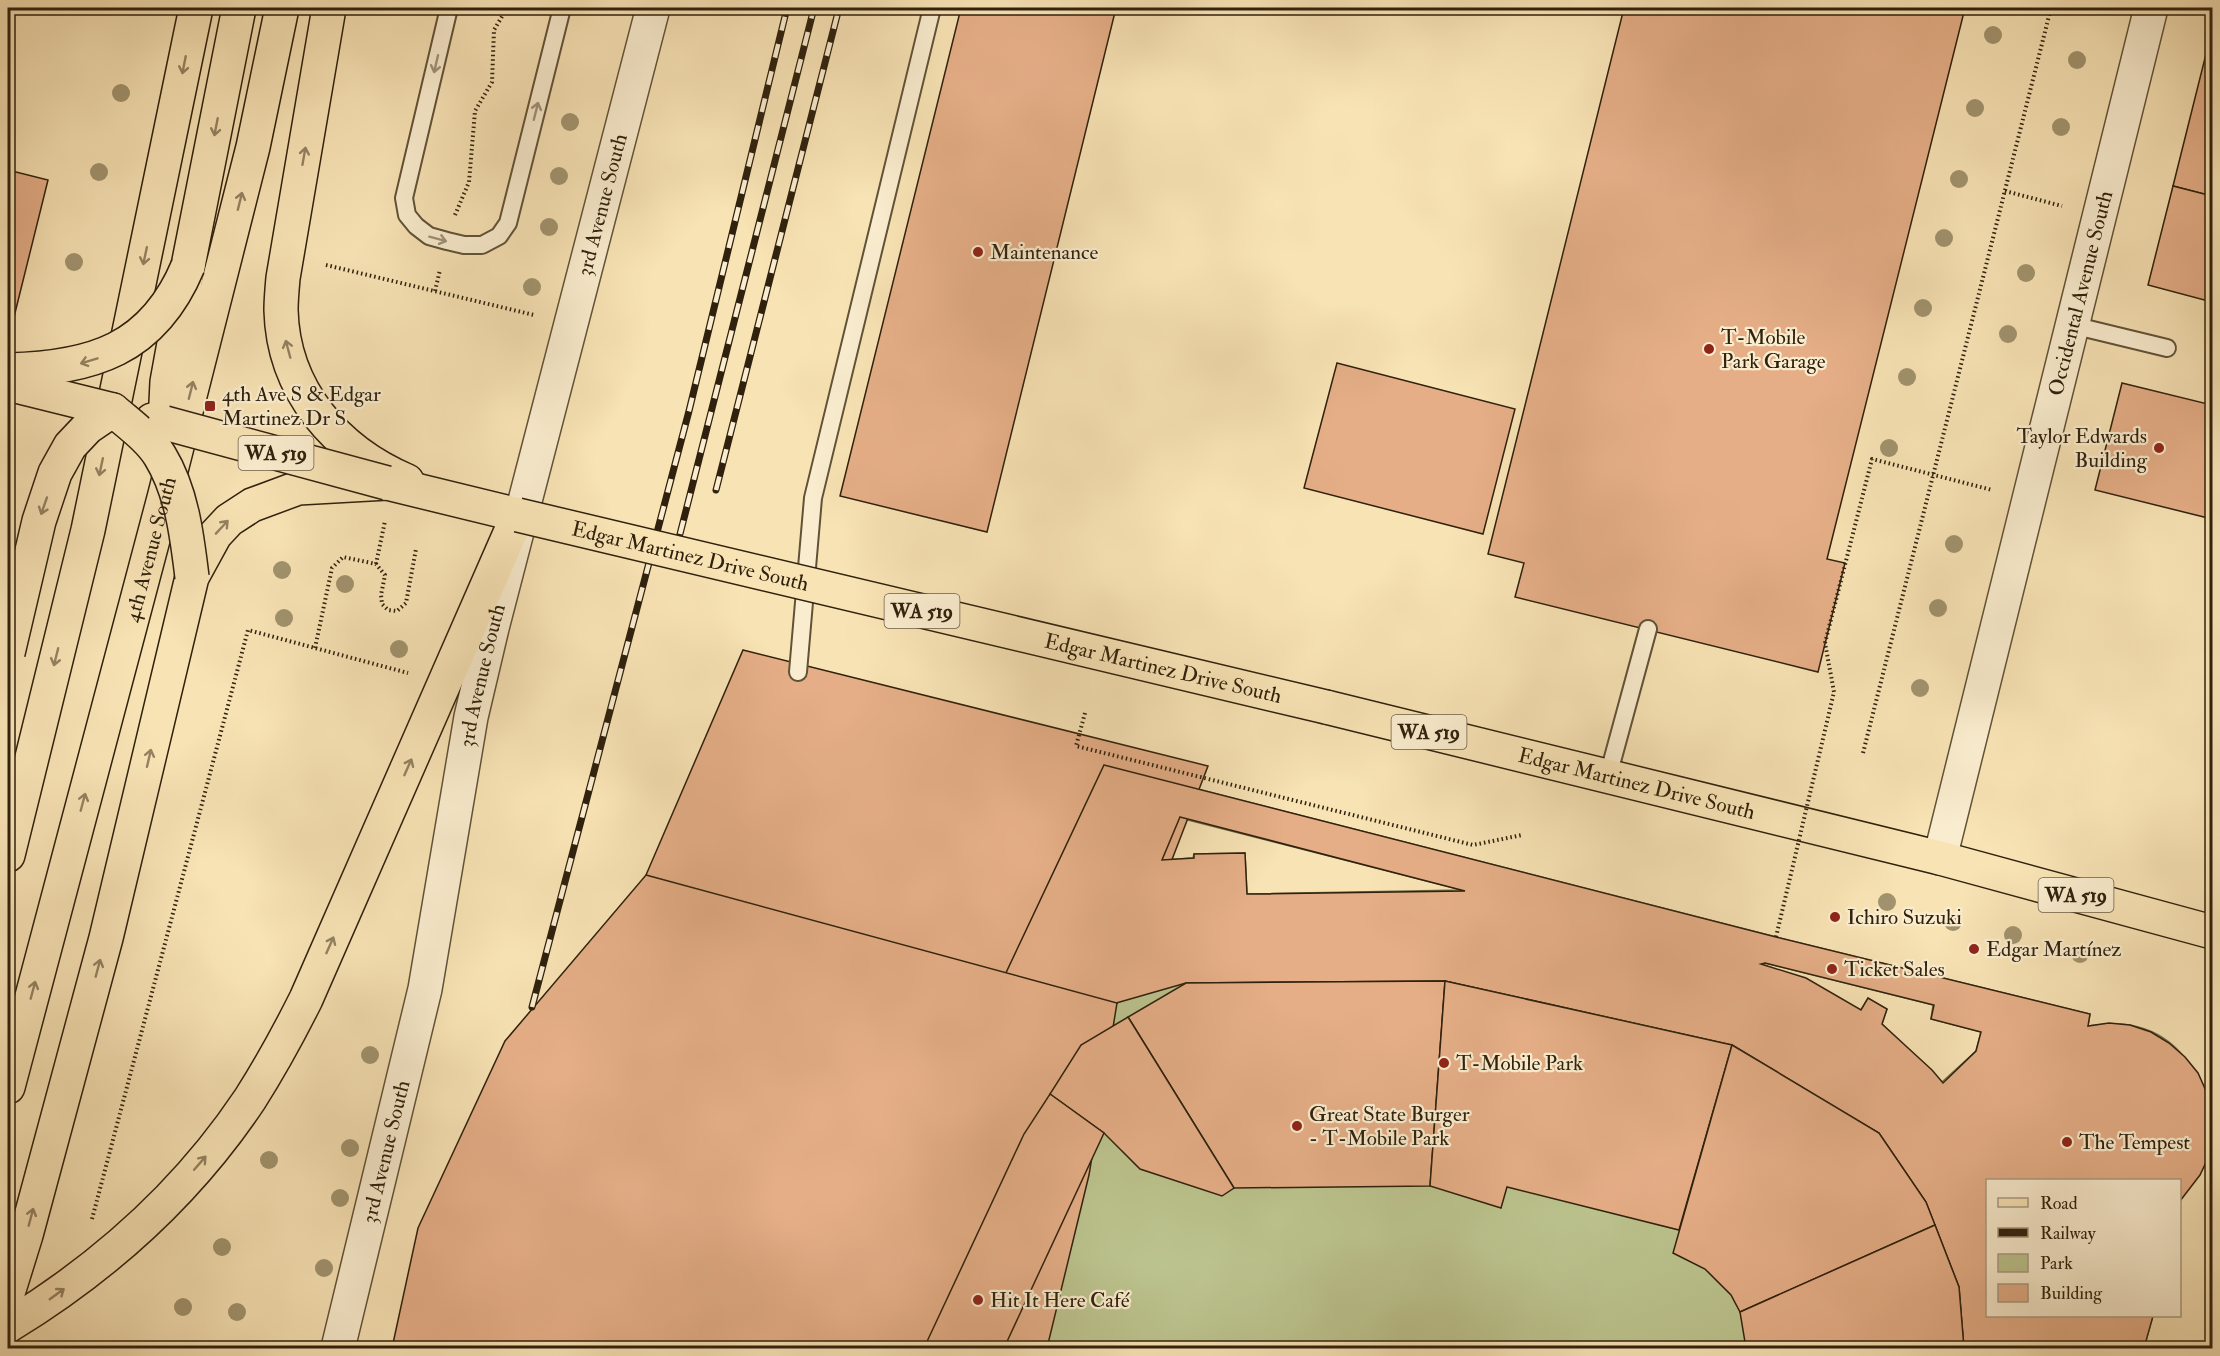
<svg xmlns="http://www.w3.org/2000/svg" width="2220" height="1356" viewBox="0 0 2220 1356" font-family="'IM FELL Double Pica',serif">
	<style>
		.green { fill: #bcc48e; stroke: #76724e; stroke-width: 1.5; fill-rule: evenodd }
		.building { fill: #e5ae87; stroke: #2f210d; stroke-width: 1.5; fill-rule: evenodd }
		.lines { fill: none; stroke-linecap: round; stroke-linejoin: round }
		.service-casing { stroke: #615237; stroke-width: 20 }
		.minor-casing { stroke: #615237; stroke-width: 36 }
		.primary-casing { stroke: #2f210d; stroke-width: 36 }
		.motorway-casing { stroke: #2f210d; stroke-width: 36 }
		.path { stroke: #2f210d; stroke-width: 4; stroke-dasharray: 1.5 3; stroke-linecap: butt }
		.service { stroke: #faedcf; stroke-width: 16 }
		.minor { stroke: #faedcf; stroke-width: 33 }
		.primary { stroke: #f8e3b5; stroke-width: 33 }
		.motorway { stroke: #f8e3b5; stroke-width: 33 }
		.rail-casing { stroke: #2f210d; stroke-width: 7 }
		.rail { stroke: #faedcf; stroke-width: 4.5; stroke-dasharray: 14; stroke-linecap: butt }
		.primary-bridge-casing { stroke: #2f210d; stroke-width: 36; stroke-linecap: butt }
		.motorway-bridge-casing { stroke: #2f210d; stroke-width: 36; stroke-linecap: butt }
		.path-bridge { stroke: #2f210d; stroke-width: 4; stroke-dasharray: 1.5 3; stroke-linecap: butt }
		.primary-bridge { stroke: #f8e3b5; stroke-width: 33 }
		.motorway-bridge { stroke: #f8e3b5; stroke-width: 33 }
		.tree { fill: #a1936e }
		.oneway { stroke: #9f9178 }
		.oneway2 { stroke: #948261 }
		.poi-dot { fill: #8f2418; stroke: #faedcf; stroke-width: 2 }
		.labels { text-anchor: middle; stroke-width: 4.5; stroke-linejoin: round; paint-order: stroke }
		.shield { fill: #faedcf; stroke: #6c5e47; stroke-width: 1.5 }
		.shield-label { font-size: 20px; font-weight: bold; fill: #2f210d }
		.street-label { font-size: 21px; fill: #2f210d; stroke: #faedcf }
		.poi-label { font-size: 21px; fill: #2f210d; stroke: #faedcf; text-anchor: start }
	</style>
	<rect width="100%" height="100%" fill="#f8e3b5"/>
	<filter id="stains"><feTurbulence type="fractalNoise" baseFrequency=".00333" numOctaves="4"/><feColorMatrix values="0 0 0 0 .2 0 0 0 0 .09 0 0 0 0 .02 0 0 0 .5 -.17"/></filter>
	<radialGradient id="worn" r=".72"><stop offset=".6" stop-color="#630" stop-opacity="0"/><stop offset="1" stop-color="#630" stop-opacity=".3"/></radialGradient>
	<!-- green -->
	<path class="green" d="M1104,765L1776,937L2090,1014L2088,1026C2102,1024 2116,1023 2130,1025C2214,1041 2220,1143 2180,1201V1180H1988V1316H2153L2144,1348H829ZM1180,818L1462,890L1247,894L1245,853L1194,854L1193,858L1163,860ZM1765,963L1933,1005L1931,1019L1981,1032L1976,1051L1942,1082L1882,1024L1887,1009L1868,998L1861,1010L1762,964Z"/>
	<!-- building -->
	<g class="building">
		<path d="M961,8H1116L987,532L840,496Z"/>
		<path d="M1624,8H1965L1827,559L1845,563L1818,672L1515,597L1524,563L1488,554Z"/>
		<path d="M2212,30V196L2173,186Z"/>
		<path d="M8,170L48,180L14,317L8,315Z"/>
		<path d="M2173,186L2212,196V302L2148,285Z"/>
		<path d="M1337,363L1515,409L1483,534L1304,488Z"/>
		<path d="M2122,383L2212,405V519L2095,490Z"/>
		<path d="M743,650L1208,766L984,1348H460L646,875Z"/>
		<path d="M1104,765L1776,937L2090,1014L2088,1026L2109,1023L2130,1025L2151,1032L2169,1043L2185,1057L2198,1073L2207,1093L2212,1113V1135L2209,1156L2200,1175L2180,1201V1180H1988V1316H2153L2144,1348H1964L1959,1287L1926,1202L1879,1133L1732,1045L1445,981L1186,983L1078,1014L979,1078L868,1317L865,1348H829ZM1180,817L1465,891L1247,894L1245,853L1194,854V858L1162,860ZM1765,963L1934,1005L1931,1019L1981,1032L1976,1051L1943,1083L1932,1070L1882,1024L1887,1009L1868,998L1861,1010L1806,978L1761,964Z"/>
		<path d="M646,875L1117,1003L1089,1175L1047,1348H392L418,1228L505,1041Z"/>
		<path d="M1445,981L1430,1186L1234,1188L1128,1017L1186,983Z"/>
		<path d="M1445,981L1732,1045L1679,1230L1507,1187L1501,1208L1430,1186Z"/>
		<path d="M1128,1017L1234,1188L1222,1196L1140,1169L1104,1133L1050,1094L1081,1045Z"/>
		<path d="M1732,1045L1879,1133L1926,1202L1935,1225L1740,1312L1731,1295L1705,1269L1673,1253Z"/>
		<path d="M1050,1094L1104,1133L1004,1348H924L1024,1134Z"/>
		<path d="M1935,1225L1959,1287L1964,1348H1746L1740,1312Z"/>
	</g>
	<g class="lines">
		<!-- service casing -->
		<g class="service-casing">
			<g id="service">
				<path d="M449,8L404,198L407,215L416,226L429,236L447,241L464,245H482L499,236L508,223L562,8"/>
				<path d="M2072,325L2167,348"/>
				<path d="M798,672L813,498L932,8"/>
				<path d="M1608,776L1648,629"/>
			</g>
		</g>
		<!-- minor casing -->
		<g class="minor-casing">
			<g id="minor">
				<path id="s1" d="M1940,858L2151,8"/>
				<path id="s2" d="M338,1348L425,989L471,717L492,628L653,8"/>
			</g>
		</g>
		<!-- primary casing -->
		<g class="primary-casing">
			<g id="primary">
				<path d="M329,8L283,278C282,289 281,300 281,310C283,391 337,451 407,481"/>
				<path d="M152,420L165,423L167,382L188,266L239,8"/>
				<path id="s3" d="M1326,707L1940,858L2212,932"/>
				<path d="M8,855L88,530L196,8"/>
				<path id="s4" d="M8,1087L164,498L253,147L282,8"/>
				<path d="M8,1293L26,1235L106,938L192,577L215,535L229,520L252,505L298,488L387,483L518,515"/>
			</g>
		</g>
		<!-- motorway casing -->
		<g class="motorway-casing">
			<path id="motorway" d="M8,1326C103,1268 188,1192 250,1099C271,1066 289,1033 306,999L518,515"/>
		</g>
		<!-- path -->
		<g class="path">
			<path d="M370,12L385,8"/>
			<path d="M2005,191L2062,206"/>
			<path d="M455,215L469,182L475,111L492,82L494,30L507,8"/>
			<path d="M326,265L534,315"/>
			<path d="M435,291L440,270"/>
			<path d="M376,564L385,521"/>
			<path d="M1825,643L1872,459L1992,490"/>
			<path d="M315,648L332,568L343,557L376,564L385,575L381,595L382,604L388,610L397,611L406,603L416,549"/>
			<path d="M1085,713L1076,746L1473,845L1522,835"/>
			<path d="M1863,753L2051,8"/>
			<path d="M92,1219L248,630L408,673"/>
		</g>
		<!-- service -->
		<use href="#service" class="service"/>
		<!-- minor -->
		<use href="#minor" class="minor"/>
		<!-- primary -->
		<use href="#primary" class="primary"/>
		<!-- motorway -->
		<use href="#motorway" class="motorway"/>
		<!-- rail casing -->
		<g class="rail-casing">
			<g id="rail">
				<path d="M716,490L839,8"/>
				<path d="M680,534L814,8"/>
				<path d="M532,1007L689,411L787,8"/>
			</g>
		</g>
		<!-- rail -->
		<use href="#rail" class="rail"/>
		<!-- primary-bridge casing -->
		<g class="primary-bridge-casing">
			<g id="primary-bridge">
				<path d="M165,423L387,483"/>
				<path id="s5" d="M518,515L1326,707"/>
				<path d="M8,653L39,521L55,473L70,446L88,427L113,410C129,424 149,438 160,456C182,492 187,536 192,577"/>
			</g>
		</g>
		<!-- motorway-bridge casing -->
		<g class="motorway-bridge-casing">
			<g id="motorway-bridge">
				<path d="M8,370C92,368 153,350 188,266"/>
				<path d="M8,384L113,410"/>
			</g>
		</g>
		<!-- path-bridge -->
		<path class="path-bridge" d="M1776,937L1834,692L1825,643"/>
		<!-- primary-bridge -->
		<use href="#primary-bridge" class="primary-bridge"/>
		<!-- motorway-bridge -->
		<use href="#motorway-bridge" class="motorway-bridge"/>
	</g>
	<!-- trees -->
	<g class="tree">
		<circle cx="1993" cy="35" r="9"/>
		<circle cx="2077" cy="60" r="9"/>
		<circle cx="121" cy="93" r="9"/>
		<circle cx="1975" cy="108" r="9"/>
		<circle cx="570" cy="122" r="9"/>
		<circle cx="2061" cy="127" r="9"/>
		<circle cx="99" cy="172" r="9"/>
		<circle cx="559" cy="176" r="9"/>
		<circle cx="1959" cy="179" r="9"/>
		<circle cx="549" cy="227" r="9"/>
		<circle cx="1944" cy="238" r="9"/>
		<circle cx="74" cy="262" r="9"/>
		<circle cx="2026" cy="273" r="9"/>
		<circle cx="532" cy="287" r="9"/>
		<circle cx="1923" cy="308" r="9"/>
		<circle cx="2008" cy="334" r="9"/>
		<circle cx="1907" cy="377" r="9"/>
		<circle cx="1889" cy="448" r="9"/>
		<circle cx="1954" cy="544" r="9"/>
		<circle cx="282" cy="570" r="9"/>
		<circle cx="345" cy="584" r="9"/>
		<circle cx="1938" cy="608" r="9"/>
		<circle cx="284" cy="618" r="9"/>
		<circle cx="399" cy="649" r="9"/>
		<circle cx="1920" cy="688" r="9"/>
		<circle cx="1887" cy="902" r="9"/>
		<circle cx="1953" cy="922" r="9"/>
		<circle cx="2013" cy="935" r="9"/>
		<circle cx="2080" cy="954" r="9"/>
		<circle cx="370" cy="1055" r="9"/>
		<circle cx="350" cy="1148" r="9"/>
		<circle cx="269" cy="1160" r="9"/>
		<circle cx="340" cy="1198" r="9"/>
		<circle cx="222" cy="1247" r="9"/>
		<circle cx="324" cy="1268" r="9"/>
		<circle cx="183" cy="1307" r="9"/>
		<circle cx="237" cy="1312" r="9"/>
	</g>
	<!-- one-way arrows -->
	<defs><path id="oneway-shaft" d="M-6 0H5M1.5-3L5.5 0L1.5 3" fill="none" stroke-width="1.6" stroke-linecap="round" stroke-linejoin="round" transform="scale(1.5)"/></defs>
	<g class="oneway">
		<use href="#oneway-shaft" transform="translate(436 64) rotate(103)"/>
		<use href="#oneway-shaft" transform="translate(536 111) rotate(-76)"/>
		<use href="#oneway-shaft" transform="translate(438 239) rotate(15)"/>
	</g>
	<g class="oneway2">
		<use href="#oneway-shaft" transform="translate(184 65) rotate(101)"/>
		<use href="#oneway-shaft" transform="translate(216 127) rotate(101)"/>
		<use href="#oneway-shaft" transform="translate(304 156) rotate(-80)"/>
		<use href="#oneway-shaft" transform="translate(240 201) rotate(-76)"/>
		<use href="#oneway-shaft" transform="translate(145 256) rotate(102)"/>
		<use href="#oneway-shaft" transform="translate(288 349) rotate(-105)"/>
		<use href="#oneway-shaft" transform="translate(89 361) rotate(163)"/>
		<use href="#oneway-shaft" transform="translate(191 390) rotate(-76)"/>
		<use href="#oneway-shaft" transform="translate(101 467) rotate(102)"/>
		<use href="#oneway-shaft" transform="translate(44 506) rotate(109)"/>
		<use href="#oneway-shaft" transform="translate(222 527) rotate(-47)"/>
		<use href="#oneway-shaft" transform="translate(56 657) rotate(104)"/>
		<use href="#oneway-shaft" transform="translate(149 758) rotate(-77)"/>
		<use href="#oneway-shaft" transform="translate(408 767) rotate(-66)"/>
		<use href="#oneway-shaft" transform="translate(83 802) rotate(-75)"/>
		<use href="#oneway-shaft" transform="translate(330 945) rotate(-66)"/>
		<use href="#oneway-shaft" transform="translate(98 968) rotate(-75)"/>
		<use href="#oneway-shaft" transform="translate(33 990) rotate(-75)"/>
		<use href="#oneway-shaft" transform="translate(200 1163) rotate(-49)"/>
		<use href="#oneway-shaft" transform="translate(31 1217) rotate(-75)"/>
		<use href="#oneway-shaft" transform="translate(57 1294) rotate(-36)"/>
	</g>
	<!-- markers -->
	<g class="poi-dot">
		<circle cx="978" cy="252" r="6"/>
		<circle cx="1709" cy="349" r="6"/>
		<rect x="204" y="400" width="12" height="12" rx="3"/>
		<circle cx="2159" cy="448" r="6"/>
		<circle cx="1835" cy="917" r="6"/>
		<circle cx="1974" cy="949" r="6"/>
		<circle cx="1832" cy="969" r="6"/>
		<circle cx="1444" cy="1063" r="6"/>
		<circle cx="1297" cy="1126" r="6"/>
		<circle cx="2067" cy="1142" r="6"/>
		<circle cx="978" cy="1300" r="6"/>
	</g>
	<g class="labels">
		<!-- shield labels -->
		<g class="shield">
			<rect x="238.5" y="436" width="75" height="34" rx="4.5"/>
			<rect x="884.5" y="594" width="75" height="34" rx="4.5"/>
			<rect x="1391.5" y="715" width="75" height="34" rx="4.5"/>
			<rect x="2038.5" y="878" width="75" height="34" rx="4.5"/>
		</g>
		<g class="shield-label">
			<text x="276" y="460">WA 519</text>
			<text x="922" y="618">WA 519</text>
			<text x="1429" y="739">WA 519</text>
			<text x="2076" y="902">WA 519</text>
		</g>
		<!-- street labels -->
		<g class="street-label">
			<text dy="7" stroke="none"><textPath href="#s2" startOffset="1174">3rd Avenue South</textPath></text>
			<text dy="7" stroke="none"><textPath href="#s1" startOffset="582">Occidental Avenue South</textPath></text>
			<text dy="7" stroke="none"><textPath href="#s4" startOffset="556">4th Avenue South</textPath></text>
			<text dy="7" stroke="none"><textPath href="#s5" startOffset="177">Edgar Martinez Drive South</textPath></text>
			<text dy="7" stroke="none"><textPath href="#s5" startOffset="663">Edgar Martinez Drive South</textPath></text>
			<text dy="7" stroke="none"><textPath href="#s2" startOffset="688">3rd Avenue South</textPath></text>
			<text dy="7" stroke="none"><textPath href="#s3" startOffset="320">Edgar Martinez Drive South</textPath></text>
			<text dy="7" stroke="none"><textPath href="#s2" startOffset="202">3rd Avenue South</textPath></text>
		</g>
		<!-- poi labels -->
		<g class="poi-label">
			<text x="990" y="259">Maintenance</text>
			<text x="1721" y="344">T-Mobile<tspan x="1721" dy="24">Park Garage</tspan></text>
			<text x="222" y="401">4th Ave S &amp; Edgar<tspan x="222" dy="24">Martinez Dr S</tspan></text>
			<text x="2147" y="443" text-anchor="end">Taylor Edwards<tspan x="2147" dy="24">Building</tspan></text>
			<text x="1847" y="924">Ichiro Suzuki</text>
			<text x="1986" y="956">Edgar Martínez</text>
			<text x="1844" y="976">Ticket Sales</text>
			<text x="1456" y="1070">T-Mobile Park</text>
			<text x="1309" y="1121">Great State Burger<tspan x="1309" dy="24">- T-Mobile Park</tspan></text>
			<text x="2079" y="1149">The Tempest</text>
			<text x="990" y="1307">Hit It Here Café</text>
		</g>
	</g>
	<!-- margin -->
	<rect width="2220" height="1356" fill="none" stroke="#f8e3b5" stroke-width="30"/>
	<rect x="9" y="9" width="2202" height="1338" fill="none" stroke="#2f210d" stroke-width="3"/>
	<rect x="15" y="15" width="2190" height="1326" fill="none" stroke="#2f210d" stroke-width="1.5"/>
	<!-- legend -->
	<rect x="1986" y="1179" width="195" height="138" fill="#faedcf" stroke="#a99b81" stroke-width="1.5"/>
	<rect x="1998" y="1198" width="30" height="9" fill="#f8e3b5" stroke="#a99b81" stroke-width="1.5"/>
	<text x="2040" y="1209" font-size="18" fill="#2f210d">Road</text>
	<rect x="1998" y="1228" width="30" height="9" fill="#2f210d" stroke="#a99b81" stroke-width="1.5"/>
	<text x="2040" y="1239" font-size="18" fill="#2f210d">Railway</text>
	<rect x="1998" y="1254" width="30" height="18" fill="#bcc48e" stroke="#a99b81" stroke-width="1.5"/>
	<text x="2040" y="1269" font-size="18" fill="#2f210d">Park</text>
	<rect x="1998" y="1284" width="30" height="18" fill="#e5ae87" stroke="#a99b81" stroke-width="1.5"/>
	<text x="2040" y="1299" font-size="18" fill="#2f210d">Building</text>
	<rect width="100%" height="100%" filter="url(#stains)"/>
	<rect width="100%" height="100%" fill="url(#worn)"/>
</svg>
